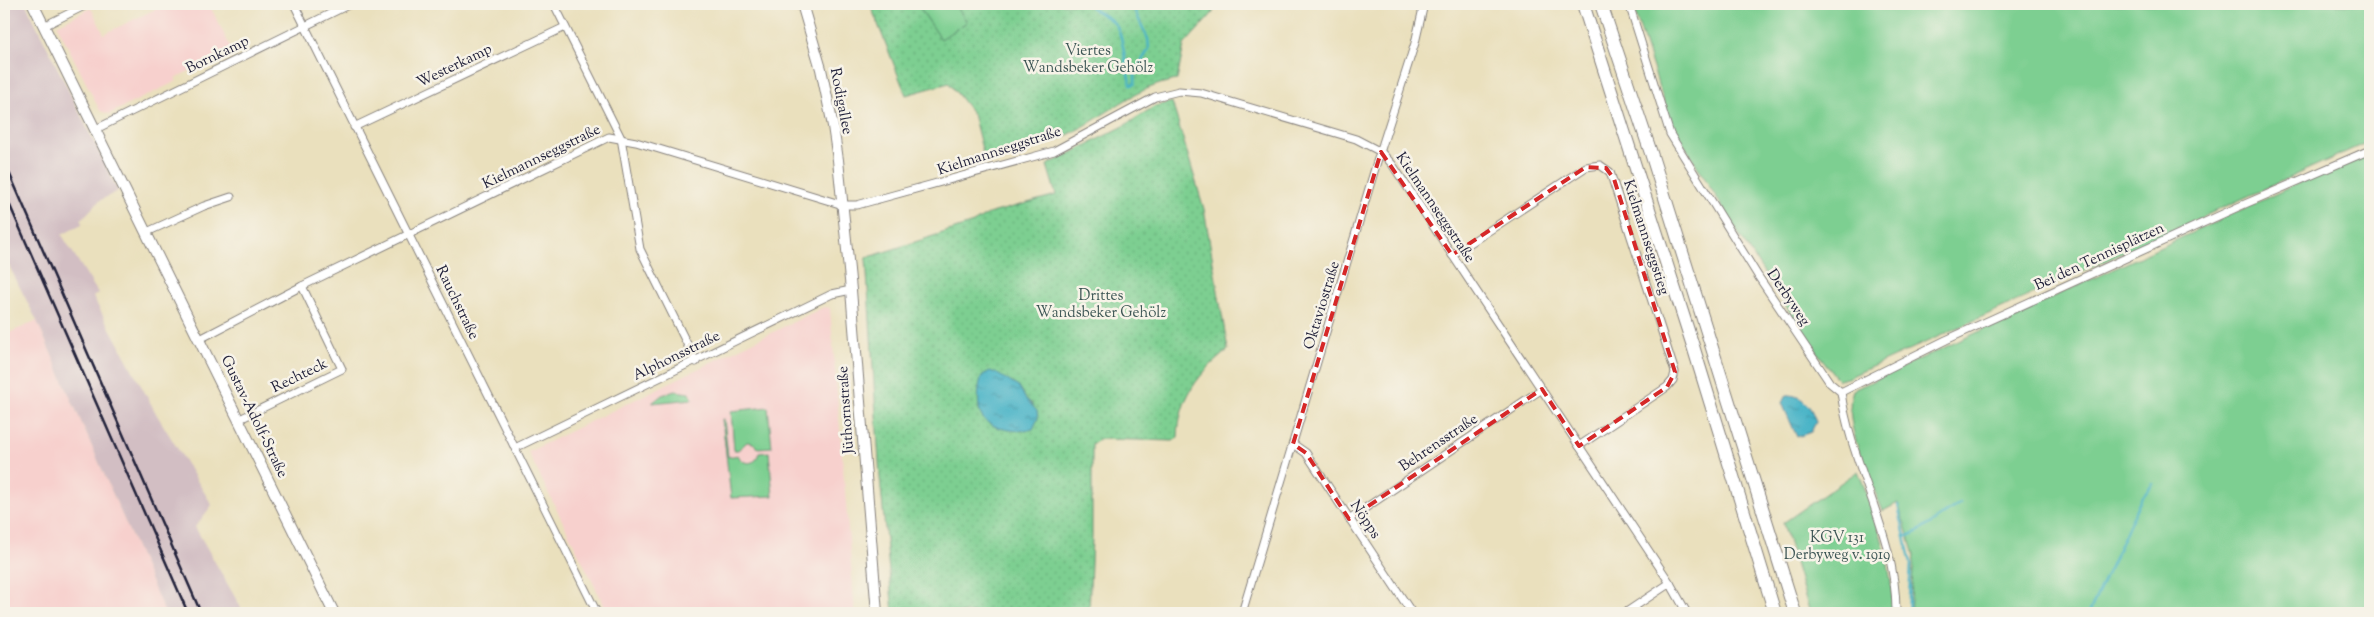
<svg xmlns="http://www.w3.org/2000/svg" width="2374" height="617" viewBox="0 0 2374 617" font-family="'Sorts Mill Goudy',serif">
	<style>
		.built { fill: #f7d0cd }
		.industrial { fill: #d2bec3 }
		.green { fill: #7dcf91; stroke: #507866 }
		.park { fill: url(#park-dots); stroke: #507866; fill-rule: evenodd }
		.water { fill: url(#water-ripples); stroke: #366b81 }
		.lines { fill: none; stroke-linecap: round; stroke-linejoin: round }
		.stream { stroke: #4ab4c7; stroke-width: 2.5 }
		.street-casing { stroke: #86817c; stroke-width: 9 }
		.secondary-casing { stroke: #86817c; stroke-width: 12 }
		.highway-casing { stroke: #86817c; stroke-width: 14 }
		.street { stroke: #fff; stroke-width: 7 }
		.secondary { stroke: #fff; stroke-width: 10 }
		.highway { stroke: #fff; stroke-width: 12 }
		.rail { stroke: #22223b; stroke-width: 2.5 }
		.marked { fill: none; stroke: #d62828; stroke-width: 4; stroke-dasharray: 10 6; stroke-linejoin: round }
		.labels { text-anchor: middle; stroke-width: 5; stroke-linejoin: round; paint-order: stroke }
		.park-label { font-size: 15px; fill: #3d5655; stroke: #f7f3e8 }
		.street-label { font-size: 15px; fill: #22223b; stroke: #f7f3e8 }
	</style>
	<defs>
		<pattern id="park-dots" width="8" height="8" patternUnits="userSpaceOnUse" patternTransform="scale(1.25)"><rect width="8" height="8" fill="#7dcf91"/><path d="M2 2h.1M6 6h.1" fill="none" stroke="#6cb17e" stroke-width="1.8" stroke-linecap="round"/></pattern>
		<pattern id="water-ripples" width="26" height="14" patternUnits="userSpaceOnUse" patternTransform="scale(1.25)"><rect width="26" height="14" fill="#4ab4c7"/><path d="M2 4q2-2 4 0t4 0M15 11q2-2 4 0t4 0" fill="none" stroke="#3d92a3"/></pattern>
	</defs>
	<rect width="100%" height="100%" fill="#f7f3e8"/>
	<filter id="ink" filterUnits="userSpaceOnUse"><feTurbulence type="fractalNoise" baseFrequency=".02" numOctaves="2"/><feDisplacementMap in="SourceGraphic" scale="10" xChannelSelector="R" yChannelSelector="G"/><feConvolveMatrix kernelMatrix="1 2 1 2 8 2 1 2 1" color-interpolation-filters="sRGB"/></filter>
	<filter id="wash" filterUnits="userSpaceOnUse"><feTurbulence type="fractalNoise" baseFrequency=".0096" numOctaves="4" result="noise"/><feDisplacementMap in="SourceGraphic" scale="20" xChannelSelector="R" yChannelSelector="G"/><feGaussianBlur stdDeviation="1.12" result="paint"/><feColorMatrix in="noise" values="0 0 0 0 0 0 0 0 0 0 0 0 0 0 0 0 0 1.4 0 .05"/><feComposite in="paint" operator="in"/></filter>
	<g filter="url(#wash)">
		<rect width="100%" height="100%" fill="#eae0bd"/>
		<!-- built -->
		<g class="built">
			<path d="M166,4H209L232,50L175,78L177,81L109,114L100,111L57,25L91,8L104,34Z"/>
			<path d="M824,307L830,308L855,613H608L528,452Z"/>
			<path d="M37,321L165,613H4V335Z"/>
		</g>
		<!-- industrial -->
		<path class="industrial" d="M4,4H26L118,191L99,201L81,220L82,224L62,235L98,293L93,297L157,415L212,505L195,527L244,613H165L37,321L4,256Z"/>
		<!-- green -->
		<g class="green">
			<path d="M917,4H955L967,22L941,40Z"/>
			<path d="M1632,4H2370V141L1847,378L1838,380L1811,344L1740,236L1671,123Z"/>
			<path d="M2370,150V613H1910L1914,555L1898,503L1883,511C1871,481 1841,421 1853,390Z"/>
			<path d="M675,391L689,393L693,399L652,403L662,395Z"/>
			<path d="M768,407L772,447L758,448L753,443L747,442L738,450H734L731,411Z"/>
			<path d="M722,419H724L728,457L738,455C742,463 749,465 756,460L759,453L769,452L773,496L731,498Z"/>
			<path d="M1858,471C1876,517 1893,564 1893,613H1810L1783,523Z"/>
		</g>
		<!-- park -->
		<g class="park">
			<path d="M870,4H917L941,39L967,22L955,4H1217L1212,14L1184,45L1177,80C1138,86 1112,111 1079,129C1050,146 1016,153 985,161L973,114L949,83L906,95Z"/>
			<path d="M1172,102L1204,209L1228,350C1198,374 1179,398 1178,438L1173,441L1099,439L1092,445V537L1089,613H893L880,478L866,258L973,223L988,214L1056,195L1047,165L1122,127L1155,106ZM1020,388L1025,398L1032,404L1027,431L994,426L979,411L980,399Z"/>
		</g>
		<!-- water -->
		<g class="water">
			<path d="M990,371L996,373L1020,388L1025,398L1037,411L1038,418L1033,429C1019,433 991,430 982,417C977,410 977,382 983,375C984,374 988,372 990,371Z"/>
			<path d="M1786,395C1802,394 1812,407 1816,422L1811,432L1797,437L1782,403Z"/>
		</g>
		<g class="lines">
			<!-- stream -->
			<g class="stream">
				<path d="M1088,4C1095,13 1107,15 1114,23C1125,35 1124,68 1131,85L1135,84V72L1149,49L1148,39L1133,7L1120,4"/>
				<path d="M1898,505L1905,537"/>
				<path d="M1908,613L1911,564L1905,537L1921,530L1960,503"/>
				<path d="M2089,613L2141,499L2153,484"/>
			</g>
		</g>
	</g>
	<g filter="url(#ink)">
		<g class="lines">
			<!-- street casing -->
			<g class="street-casing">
				<g id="street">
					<path d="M294,4L597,613"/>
					<path d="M554,4L621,138L640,249L696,362"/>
					<path d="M1629,4L1670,134L1758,276L1830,383L1841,392C1851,468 1897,535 1896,613"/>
					<path d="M44,26L88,4"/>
					<path d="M354,127L565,27"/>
					<path d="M96,129L350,4"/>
					<path d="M147,232L204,206L231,197"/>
					<path d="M1452,255L1586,167L1600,165L1610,172L1675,372L1673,380L1667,387L1579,446"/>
					<path d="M200,339L302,286L609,137L636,142L843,205H857L1054,151L1155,97L1179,91L1201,93L1356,139L1381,152L1392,164L1670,583L1687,613"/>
					<path d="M1841,392L1946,340L2238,207L2370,150"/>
					<path d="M240,419L342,369L302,286"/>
					<path d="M1293,444L1306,453L1412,613"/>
					<path d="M515,448L832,294L851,290"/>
					<path d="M1349,519L1542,389"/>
					<path d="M1242,613L1376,165L1415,43L1424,4"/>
					<path d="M1625,613L1670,583"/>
				</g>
			</g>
			<!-- secondary casing -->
			<g class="secondary-casing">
				<g id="secondary">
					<path d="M33,4L334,613"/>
					<path d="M802,4L821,69L833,126L838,160L851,290L877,613"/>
				</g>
			</g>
			<!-- highway casing -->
			<g class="highway-casing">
				<g id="highway">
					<path d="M1583,4L1693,346L1775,613"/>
					<path d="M1601,4L1651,153L1795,613"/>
				</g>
			</g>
			<!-- street -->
			<use href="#street" class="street"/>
			<!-- secondary -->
			<use href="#secondary" class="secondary"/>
			<!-- highway -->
			<use href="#highway" class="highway"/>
			<!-- rail -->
			<g class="rail">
				<path d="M4,161L201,613"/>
				<path d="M4,192L188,613"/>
			</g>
		</g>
	</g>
	<!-- marked area -->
	<path class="marked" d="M1381,152L1452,255L1586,167L1606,168L1614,179L1675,372L1667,387L1579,446L1542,389L1349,519L1306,453L1293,444Z"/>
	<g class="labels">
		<!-- park labels -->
		<g class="park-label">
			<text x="1088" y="55">Viertes<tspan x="1088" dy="17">Wandsbeker Gehölz</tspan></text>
			<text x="1101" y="300">Drittes<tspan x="1101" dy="17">Wandsbeker Gehölz</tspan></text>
			<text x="1837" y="542">KGV 131<tspan x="1837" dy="17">Derbyweg v. 1919</tspan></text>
		</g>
		<!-- street labels -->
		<g class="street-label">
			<text transform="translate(217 54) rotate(-26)" y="5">Bornkamp</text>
			<text transform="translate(454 65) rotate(-26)" y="5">Westerkamp</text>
			<text transform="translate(842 101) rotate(79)" y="5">Rodigallee</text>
			<text transform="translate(999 150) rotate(-18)" y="5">Kielmannseggstraße</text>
			<text transform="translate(541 156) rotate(-26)" y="5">Kielmannseggstraße</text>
			<text transform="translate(1436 207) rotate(56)" y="5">Kielmannseggstraße</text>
			<text transform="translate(1647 237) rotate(72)" y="5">Kielmannseggstieg</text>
			<text transform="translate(2099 256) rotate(-25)" y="5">Bei den Tennisplätzen</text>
			<text transform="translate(1789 297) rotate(56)" y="5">Derbyweg</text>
			<text transform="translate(458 302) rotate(64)" y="5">Rauchstraße</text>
			<text transform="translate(1321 305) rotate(-73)" y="5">Oktaviostraße</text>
			<text transform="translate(676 355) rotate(-26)" y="5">Alphonsstraße</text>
			<text transform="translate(299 375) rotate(-26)" y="5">Rechteck</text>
			<text transform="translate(845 410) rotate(-94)" y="5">Jüthornstraße</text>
			<text transform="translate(255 416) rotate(64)" y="5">Gustav-Adolf-Straße</text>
			<text transform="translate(1438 442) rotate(-34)" y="5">Behrensstraße</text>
			<text transform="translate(1366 519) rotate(56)" y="5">Nöpps</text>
		</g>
	</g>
	<!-- margin -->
	<rect width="2374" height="617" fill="none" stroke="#f7f3e8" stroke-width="20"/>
</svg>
